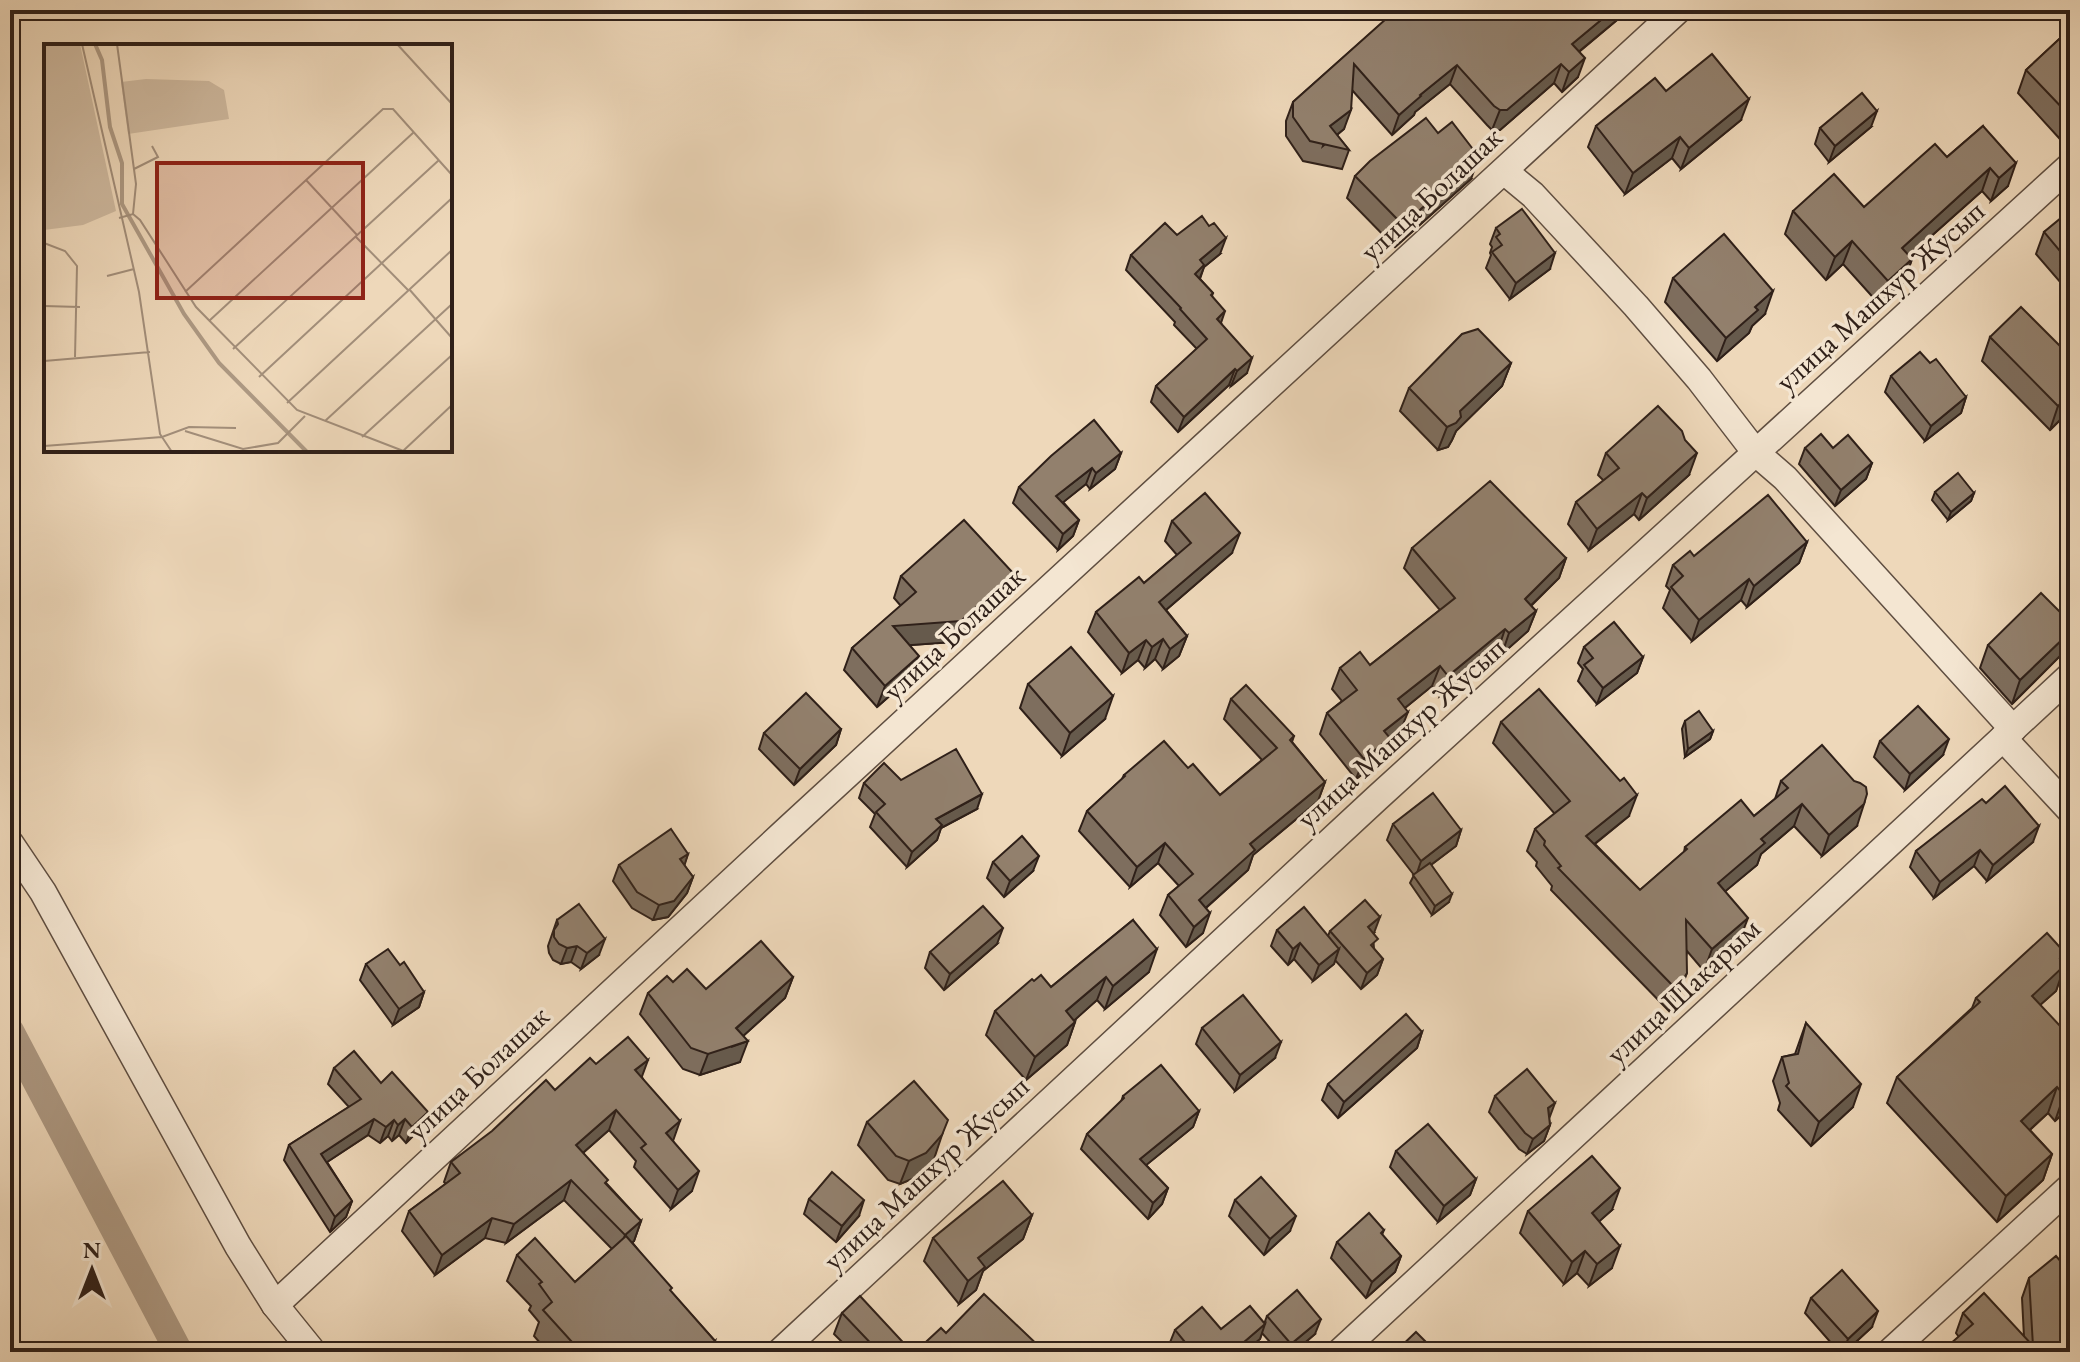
<svg xmlns="http://www.w3.org/2000/svg" width="2080" height="1362" viewBox="0 0 2080 1362" font-family="'EB Garamond',serif">
	<style>
		.lines { fill: none; stroke-linecap: round; stroke-linejoin: round }
		.canal { stroke: #ad9983; stroke-width: 28 }
		.street-casing { stroke: #5f4e41; stroke-width: 29 }
		.street { stroke: #f4e6d2; stroke-width: 26 }
		.wall { fill: #7e6e5e; stroke: #2f2019; stroke-width: 2 }
		.shaded-wall { fill: #665a4c; stroke: #2f2019; stroke-width: 2 }
		.building { fill: #92806d; stroke: #2f2019; stroke-width: 2 }
		.labels { text-anchor: middle; stroke-width: 7; stroke-linejoin: round; paint-order: stroke }
		.street-label { font-size: 30px; fill: #2f2019; stroke: #f4e6d2 }
		.inset-river { fill: none; stroke: #ad9983; stroke-width: 4 }
		.inset-road { fill: none; stroke: #a28e7a; stroke-width: 2 }
		.view { fill: #8f2418; fill-opacity: 0.15; stroke: #8f2418; stroke-width: 4 }
		.inset-edge { fill: none; stroke: #2f2019; stroke-width: 4 }
	</style>
	<rect width="100%" height="100%" fill="#eed8ba"/>
	<filter id="stains"><feTurbulence type="fractalNoise" baseFrequency=".0025" numOctaves="4"/><feColorMatrix values="0 0 0 0 .2 0 0 0 0 .09 0 0 0 0 .02 0 0 0 .5 -.17"/></filter>
	<radialGradient id="worn" r=".72"><stop offset=".6" stop-color="#630" stop-opacity="0"/><stop offset="1" stop-color="#630" stop-opacity=".3"/></radialGradient>
	<g class="lines">
		<!-- canal -->
		<path class="canal" d="M10,1031L179,1352"/>
		<!-- street casing -->
		<g class="street-casing">
			<g id="street">
				<path d="M1504,171L1533,195L1636,306L1699,379L1756,453L1785,478L2013,729"/>
				<path d="M2003,738L2070,810"/>
				<path d="M10,843L43,892L238,1246L275,1305L313,1352"/>
				<path d="M275,1305L789,828L1678,10"/>
				<path d="M780,1352L1377,798L2070,166"/>
				<path d="M1340,1352L2070,676"/>
				<path d="M1890,1352L2070,1187"/>
			</g>
		</g>
		<!-- street -->
		<use href="#street" class="street"/>
	</g>
	<!-- wall -->
	<g class="wall">
		<path d="M1391,10H1629L1579,52L1578,77L1562,92L1554,83L1500,130H1492L1487,125L1450,84L1415,112L1414,115L1392,135L1352,90L1344,129L1337,135L1349,150L1342,169L1303,161L1286,136V121L1293,102L1389,17Z"/>
		<path d="M2070,29V128L2059,138L2018,93L2026,70Z"/>
		<path d="M1666,91L1741,120L1681,169L1672,158L1625,194L1588,147L1596,126Z"/>
		<path d="M1983,126L2008,186L1991,201L1982,191L1909,256L1912,259L1904,282L1879,304L1843,264L1826,280L1785,234L1793,211L1864,207L1947,157Z"/>
		<path d="M1871,127L1829,162L1815,144L1820,128Z"/>
		<path d="M1355,176L1471,179L1395,247L1347,198Z"/>
		<path d="M2070,217V288L2067,290L2036,254L2044,232Z"/>
		<path d="M1496,228L1550,269L1510,299L1486,268L1491,255L1490,253L1492,247L1490,244Z"/>
		<path d="M1220,254L1204,267L1200,279L1213,293L1212,296L1221,323L1247,373L1231,386L1229,385L1178,432L1151,402L1156,386L1197,349L1174,325L1175,322L1126,270L1131,255Z"/>
		<path d="M1673,278L1765,314L1752,326L1749,333L1717,361L1665,302Z"/>
		<path d="M1990,337L2070,410L2050,430L1982,361Z"/>
		<path d="M1511,363L1502,386L1456,431L1452,440L1448,447L1438,450L1400,411L1409,388Z"/>
		<path d="M1930,363L1966,397L1961,413L1925,441L1885,392L1891,376Z"/>
		<path d="M1805,448L1872,463L1866,479L1835,506L1799,464Z"/>
		<path d="M1121,453L1115,469L1090,489L1086,484L1063,502L1079,520L1073,536L1058,550L1013,503L1019,487Z"/>
		<path d="M1606,453L1689,475L1639,520L1634,514L1589,550L1568,524L1576,502L1604,481L1598,475Z"/>
		<path d="M1935,492L1974,493L1971,501L1948,520L1932,500Z"/>
		<path d="M1172,521L1232,553L1166,610L1187,636L1179,656L1163,669L1155,659L1145,668L1138,660L1122,673L1088,632L1096,612L1144,583L1177,555L1165,541Z"/>
		<path d="M1807,542L1799,563L1747,607L1741,600L1692,641L1663,608L1670,590L1666,586L1673,565L1694,556Z"/>
		<path d="M1412,548L1566,558L1559,578L1531,606L1536,611L1528,631L1502,654L1498,650L1440,696L1432,686L1405,708L1400,732L1389,742L1382,759L1356,779L1320,734L1327,713L1342,701L1332,689L1340,668L1370,665L1440,610L1404,568Z"/>
		<path d="M1013,573L1005,595L953,642L910,645L911,677L877,707L844,670L852,648L901,606L894,598L901,576Z"/>
		<path d="M2070,622V641L2066,650L2012,704L1980,668L1988,645Z"/>
		<path d="M1584,647L1643,657L1637,673L1597,704L1578,681L1583,669L1578,663Z"/>
		<path d="M1028,684L1105,719L1062,756L1020,708Z"/>
		<path d="M1231,699L1294,736L1292,742L1325,782L1318,801L1253,855L1248,870L1206,908L1203,933L1186,947L1160,915L1168,895L1179,886L1158,863L1130,887L1079,831L1087,811L1122,779L1124,775L1188,768L1220,795L1262,760L1224,719Z"/>
		<path d="M1685,721L1713,731L1710,739L1685,757L1682,729Z"/>
		<path d="M1501,722L1629,816L1595,844L1640,890L1684,852L1685,847L1754,816L1775,799L1781,781L1857,826L1822,856L1794,826L1761,854L1757,865L1725,891L1740,939L1704,971L1687,951L1679,994L1669,1011L1551,890L1552,886L1536,866L1537,862L1527,851L1535,829L1555,814L1493,743Z"/>
		<path d="M841,729L836,745L794,785L759,749L764,733Z"/>
		<path d="M1880,741L1943,755L1905,790L1874,757Z"/>
		<path d="M2070,741V761L2065,755Z"/>
		<path d="M901,780L977,809L941,828L937,840L907,867L870,827L875,814L859,798L864,783Z"/>
		<path d="M1986,803L2033,842L1987,881L1974,866L1934,898L1910,867L1916,851Z"/>
		<path d="M1393,824L1461,830L1456,846L1431,865L1449,902L1432,915L1410,883L1414,875L1387,840Z"/>
		<path d="M688,854L684,865L693,877L687,893L668,917L653,920L632,908L613,881L619,865Z"/>
		<path d="M993,862L1033,871L1004,897L987,878Z"/>
		<path d="M557,920L599,955L581,969L571,962L561,964L553,960L549,953L548,946Z"/>
		<path d="M1133,920L1149,972L1105,1009L1097,1000L1074,1020L1075,1022L1067,1045L1026,1080L986,1035L995,1011L1034,981L1051,987Z"/>
		<path d="M1277,930L1328,936L1330,931L1374,933L1373,934L1374,949L1383,959L1377,975L1361,989L1335,960L1334,964L1313,981L1294,959L1288,965L1271,946Z"/>
		<path d="M997,944L944,990L925,968L930,952Z"/>
		<path d="M2066,954L2063,963L2065,965L2056,991L2040,1005L2070,1107L2055,1121L2048,1113L2030,1130L2052,1154L2043,1180L1997,1222L1887,1103L1897,1077L1972,1008L1976,998Z"/>
		<path d="M366,964L400,965L424,992L419,1007L393,1025L360,980Z"/>
		<path d="M793,977L785,998L743,1036L740,1062L700,1075L683,1069L640,1014L648,993L673,982L706,989Z"/>
		<path d="M1806,1023L1853,1107L1811,1146L1778,1110L1780,1103L1773,1081L1782,1057L1795,1054Z"/>
		<path d="M1202,1028L1275,1058L1235,1091L1196,1044Z"/>
		<path d="M1422,1032L1417,1048L1338,1118L1322,1100L1328,1084Z"/>
		<path d="M596,1064L642,1077L673,1141L692,1191L671,1209L634,1167L636,1161L609,1130L583,1153L607,1184L641,1221L634,1241L632,1242L671,1292L715,1341L711,1352H548L534,1336L539,1322L529,1310L531,1306L507,1281L517,1255L575,1282L612,1249L564,1200L506,1243L485,1238L435,1275L402,1231L409,1211L446,1184L444,1182L451,1162L555,1090Z"/>
		<path d="M334,1068L381,1083L422,1127L406,1143L399,1135L392,1141L388,1136L380,1143L368,1135L327,1162L352,1201L346,1217L330,1232L284,1160L289,1145L349,1107L328,1084Z"/>
		<path d="M1123,1096L1199,1111L1193,1127L1146,1165L1168,1188L1162,1204L1148,1219L1081,1149L1087,1134L1121,1102Z"/>
		<path d="M1495,1096L1549,1118L1550,1125L1544,1141L1527,1154L1519,1149L1489,1112Z"/>
		<path d="M867,1122L934,1159L917,1177L900,1184L888,1180L858,1145Z"/>
		<path d="M1396,1151L1476,1179L1470,1195L1438,1222L1390,1167Z"/>
		<path d="M809,1199L859,1216L836,1242L804,1214Z"/>
		<path d="M1235,1200L1290,1231L1264,1255L1229,1216Z"/>
		<path d="M1612,1210L1599,1221L1612,1268L1589,1286L1577,1273L1564,1284L1520,1233L1528,1211Z"/>
		<path d="M1032,1215L1023,1239L983,1271L976,1290L959,1304L924,1261L933,1238Z"/>
		<path d="M1384,1230L1382,1235L1401,1256L1395,1272L1366,1298L1331,1258L1337,1242Z"/>
		<path d="M2070,1255V1352H1941L1959,1337L1956,1333L1963,1313L2024,1337L2022,1298L2029,1278L2062,1263Z"/>
		<path d="M1811,1298L1872,1327L1845,1352H1839L1805,1313Z"/>
		<path d="M842,1313L912,1352H852L834,1334Z"/>
		<path d="M1267,1316L1315,1334L1294,1352H1279L1262,1333L1260,1339L1244,1352H1175L1169,1345L1175,1330L1221,1329L1264,1324Z"/>
	</g>
	<!-- shaded-wall -->
	<g class="shaded-wall">
		<path d="M1613,10H1629L1565,63L1572,44Z"/>
		<path d="M1585,58L1578,77L1562,92L1569,72Z"/>
		<path d="M1561,64L1554,83L1500,130H1492L1500,110Z"/>
		<path d="M1457,65L1450,84L1415,112L1414,115L1392,135L1399,115L1420,95Z"/>
		<path d="M1749,99L1741,120L1681,169L1689,148Z"/>
		<path d="M1351,110L1344,129L1323,146L1330,126Z"/>
		<path d="M1877,111L1871,127L1829,162L1835,146Z"/>
		<path d="M2070,112V128L2059,138L2068,114Z"/>
		<path d="M1680,137L1672,158L1625,194L1633,173Z"/>
		<path d="M1479,157L1471,179L1395,247L1403,225Z"/>
		<path d="M2016,163L2008,186L1991,201L1999,178Z"/>
		<path d="M1990,168L1982,191L1893,270L1902,248Z"/>
		<path d="M1226,238L1220,254L1204,267L1199,280L1190,289L1200,260Z"/>
		<path d="M1852,241L1843,264L1826,280L1835,257Z"/>
		<path d="M1555,253L1550,269L1510,299L1516,283Z"/>
		<path d="M1912,259L1904,282L1879,304L1888,281Z"/>
		<path d="M1773,291L1765,314L1752,326L1749,333L1717,361L1726,338L1755,307Z"/>
		<path d="M1225,311L1220,326L1217,319Z"/>
		<path d="M1252,358L1247,373L1231,386L1237,371Z"/>
		<path d="M1511,363L1502,386L1456,431L1452,440L1448,447L1438,450L1447,427L1460,411Z"/>
		<path d="M1235,369L1229,385L1178,432L1184,417Z"/>
		<path d="M2070,395V410L2050,430L2058,406Z"/>
		<path d="M1966,397L1961,413L1925,441L1931,426Z"/>
		<path d="M1121,453L1115,469L1090,489L1096,473Z"/>
		<path d="M1697,453L1689,475L1639,520L1647,498Z"/>
		<path d="M1872,463L1866,479L1835,506L1841,490Z"/>
		<path d="M1092,468L1086,484L1051,512L1056,496Z"/>
		<path d="M1642,493L1634,514L1589,550L1597,529Z"/>
		<path d="M1974,493L1971,501L1948,520L1951,512Z"/>
		<path d="M1079,520L1073,536L1058,550L1063,534Z"/>
		<path d="M1240,533L1232,553L1152,622L1159,602Z"/>
		<path d="M1807,542L1799,563L1747,607L1754,586Z"/>
		<path d="M1566,558L1559,578L1517,619L1525,599Z"/>
		<path d="M1013,573L1005,595L953,642L885,647L893,626Z"/>
		<path d="M1749,579L1741,600L1692,641L1699,620Z"/>
		<path d="M1536,611L1528,631L1502,654L1509,633Z"/>
		<path d="M1505,629L1498,650L1440,696L1448,676Z"/>
		<path d="M2070,632V641L2066,650L2012,704L2020,680Z"/>
		<path d="M1187,636L1179,656L1163,669L1170,649Z"/>
		<path d="M1163,639L1155,659L1145,668L1152,647Z"/>
		<path d="M1146,640L1138,660L1122,673L1129,653Z"/>
		<path d="M919,656L911,677L877,707L885,686Z"/>
		<path d="M1643,657L1637,673L1597,704L1603,688Z"/>
		<path d="M1440,666L1432,686L1390,720L1398,699Z"/>
		<path d="M1113,696L1105,719L1062,756L1070,733Z"/>
		<path d="M1408,712L1400,732L1389,742L1382,759L1356,779L1364,759L1384,731Z"/>
		<path d="M841,729L836,745L794,785L800,769Z"/>
		<path d="M1713,731L1710,739L1685,757L1688,749Z"/>
		<path d="M1949,739L1943,755L1905,790L1910,774Z"/>
		<path d="M1325,782L1318,801L1253,855L1248,870L1192,920L1199,900L1250,844Z"/>
		<path d="M982,794L977,809L941,828L937,840L907,867L912,852L936,819Z"/>
		<path d="M1637,795L1629,816L1578,857L1586,836Z"/>
		<path d="M1802,804L1794,826L1761,854L1757,865L1710,904L1718,883L1761,839Z"/>
		<path d="M1864,804L1857,826L1822,856L1829,835Z"/>
		<path d="M2039,826L2033,842L1987,881L1993,865Z"/>
		<path d="M1461,830L1456,846L1416,876L1421,861Z"/>
		<path d="M1165,843L1158,863L1130,887L1137,867Z"/>
		<path d="M1980,850L1974,866L1934,898L1940,882Z"/>
		<path d="M688,854L683,870L680,859Z"/>
		<path d="M1039,856L1033,871L1004,897L1010,881Z"/>
		<path d="M693,877L687,893L668,917L653,920L659,905Z"/>
		<path d="M1452,894L1449,902L1432,915L1435,906Z"/>
		<path d="M1210,913L1203,933L1186,947L1194,927Z"/>
		<path d="M1380,917L1374,933L1362,943L1368,927Z"/>
		<path d="M1748,918L1740,939L1704,971L1712,949Z"/>
		<path d="M1003,928L997,944L944,990L950,974Z"/>
		<path d="M605,939L599,955L581,969L587,953Z"/>
		<path d="M1300,943L1294,959L1288,965L1293,949Z"/>
		<path d="M577,946L571,962L561,964L567,948Z"/>
		<path d="M1157,949L1149,972L1105,1009L1113,986Z"/>
		<path d="M1339,949L1334,964L1313,981L1319,965Z"/>
		<path d="M2066,954L2060,969L2065,965L2056,991L2022,1021L2032,996L2060,959Z"/>
		<path d="M1383,959L1377,975L1361,989L1367,973Z"/>
		<path d="M1687,973L1679,994L1669,1011L1677,990Z"/>
		<path d="M793,977L785,998L731,1047L748,1041L740,1062L700,1075L708,1054Z"/>
		<path d="M1106,977L1097,1000L1058,1035L1066,1011Z"/>
		<path d="M424,992L419,1007L393,1025L399,1009Z"/>
		<path d="M1075,1022L1067,1045L1026,1080L1035,1057Z"/>
		<path d="M1422,1032L1417,1048L1338,1118L1344,1102Z"/>
		<path d="M1281,1042L1275,1058L1235,1091L1240,1075Z"/>
		<path d="M648,1060L641,1079L635,1070Z"/>
		<path d="M1861,1084L1853,1107L1811,1146L1819,1122Z"/>
		<path d="M2057,1087L2048,1113L2012,1146L2021,1121Z"/>
		<path d="M2070,1090V1107L2055,1121L2064,1095Z"/>
		<path d="M1555,1103L1549,1119L1548,1108Z"/>
		<path d="M616,1110L609,1130L569,1165L576,1145Z"/>
		<path d="M1199,1111L1193,1127L1134,1175L1140,1159Z"/>
		<path d="M428,1112L422,1127L406,1143L412,1127Z"/>
		<path d="M374,1119L368,1135L315,1170L321,1154Z"/>
		<path d="M405,1119L399,1135L392,1141L398,1125Z"/>
		<path d="M394,1120L388,1136L380,1143L386,1127Z"/>
		<path d="M680,1121L673,1141L659,1153L666,1133Z"/>
		<path d="M1550,1125L1544,1141L1527,1154L1533,1139Z"/>
		<path d="M942,1135L934,1159L917,1177L900,1184L909,1161Z"/>
		<path d="M2052,1154L2043,1180L1997,1222L2006,1196Z"/>
		<path d="M699,1171L692,1191L671,1209L678,1190Z"/>
		<path d="M1476,1179L1470,1195L1438,1222L1444,1206Z"/>
		<path d="M571,1180L564,1200L506,1243L514,1224Z"/>
		<path d="M1168,1188L1162,1204L1148,1219L1153,1203Z"/>
		<path d="M1620,1188L1612,1210L1584,1235L1592,1213Z"/>
		<path d="M864,1200L859,1216L836,1242L842,1226Z"/>
		<path d="M352,1201L346,1217L330,1232L335,1217Z"/>
		<path d="M1032,1215L1023,1239L983,1271L976,1290L959,1304L968,1281L978,1258Z"/>
		<path d="M1296,1216L1290,1231L1264,1255L1270,1239Z"/>
		<path d="M492,1218L485,1238L435,1275L442,1255Z"/>
		<path d="M641,1221L634,1241L618,1255L625,1235Z"/>
		<path d="M1620,1246L1612,1268L1589,1286L1597,1264Z"/>
		<path d="M1585,1251L1577,1273L1564,1284L1572,1262Z"/>
		<path d="M1401,1256L1395,1272L1366,1298L1372,1282Z"/>
		<path d="M1878,1311L1872,1327L1845,1352H1843L1848,1339Z"/>
		<path d="M1321,1319L1315,1334L1294,1352H1288L1291,1344Z"/>
		<path d="M1265,1324L1260,1339L1244,1352H1235L1237,1348Z"/>
		<path d="M2062,1340L2057,1352H2048Z"/>
		<path d="M715,1341L711,1352H702Z"/>
	</g>
	<!-- building -->
	<g class="building">
		<path d="M1396,10H1613L1572,44L1585,58L1569,72L1561,64L1507,110H1500L1494,106L1457,65L1420,95L1421,96L1399,115L1354,64L1351,110L1330,126L1349,150L1310,141L1293,117V102Z"/>
		<path d="M2070,29V112L2068,114L2026,70Z"/>
		<path d="M1712,54L1749,99L1689,148L1680,137L1633,173L1596,126L1655,78L1666,91Z"/>
		<path d="M1862,93L1877,111L1835,146L1820,128Z"/>
		<path d="M1426,118L1438,133L1452,122L1479,157L1403,225L1355,176L1370,161Z"/>
		<path d="M1983,126L2016,163L1999,178L1990,168L1902,248L1912,259L1888,281L1852,241L1835,257L1793,211L1834,174L1864,207L1935,144L1947,157Z"/>
		<path d="M1522,209L1555,253L1516,283L1492,252L1502,245L1496,237L1500,234L1496,228Z"/>
		<path d="M2067,213L2070,217V263L2044,232Z"/>
		<path d="M1202,216L1209,226L1214,223L1226,238L1200,260L1204,265L1195,274L1213,293L1211,295L1225,311L1217,319L1252,358L1237,371L1235,369L1184,417L1156,386L1207,339L1180,309L1181,308L1131,255L1165,223L1177,235Z"/>
		<path d="M1724,234L1773,291L1755,307L1758,310L1726,338L1673,278Z"/>
		<path d="M2021,307L2070,356V395L2058,406L1990,337Z"/>
		<path d="M1478,329L1511,363L1460,411L1461,417L1456,423L1447,427L1409,388L1462,334Z"/>
		<path d="M1920,352L1930,363L1936,359L1966,397L1931,426L1891,376Z"/>
		<path d="M1658,406L1682,431L1685,440L1697,453L1647,498L1642,493L1597,529L1576,502L1619,468L1606,453Z"/>
		<path d="M1094,420L1121,453L1096,473L1092,468L1056,496L1079,520L1063,534L1019,487L1051,456Z"/>
		<path d="M1821,434L1833,448L1848,435L1872,463L1841,490L1805,448Z"/>
		<path d="M1958,473L1974,493L1951,512L1935,492Z"/>
		<path d="M1490,481L1566,558L1525,599L1536,611L1509,633L1505,629L1448,676L1440,666L1398,699L1408,712L1384,731L1390,738L1364,759L1327,713L1357,690L1340,668L1360,652L1370,665L1455,598L1412,548Z"/>
		<path d="M1205,493L1240,533L1159,602L1187,636L1170,649L1163,639L1152,647L1146,640L1129,653L1096,612L1139,577L1144,583L1191,543L1172,521Z"/>
		<path d="M1768,495L1807,542L1754,586L1749,579L1699,620L1671,587L1683,576L1673,565L1690,551L1694,556Z"/>
		<path d="M964,520L1013,573L961,621L893,626L919,656L885,686L852,648L916,592L901,576Z"/>
		<path d="M2041,593L2070,622V632L2020,680L1988,645Z"/>
		<path d="M1614,622L1643,657L1603,688L1584,665L1593,658L1584,647Z"/>
		<path d="M1071,647L1113,696L1070,733L1028,684Z"/>
		<path d="M1246,685L1294,736L1290,740L1325,782L1250,844L1255,850L1199,900L1210,913L1194,927L1168,895L1193,874L1165,843L1137,867L1087,811L1125,776L1124,775L1164,741L1188,768L1193,764L1220,795L1277,748L1231,699Z"/>
		<path d="M1539,689L1620,781L1624,778L1637,795L1586,836L1640,890L1687,849L1685,847L1741,800L1754,816L1788,788L1781,781L1822,745L1854,781L1860,783L1866,787L1867,794L1864,804L1829,835L1802,804L1761,839L1765,843L1718,883L1748,918L1712,949L1686,920L1687,973L1677,990L1558,868L1561,866L1544,845L1545,841L1535,829L1570,801L1501,722Z"/>
		<path d="M806,693L841,729L800,769L764,733Z"/>
		<path d="M1918,706L1949,739L1910,774L1880,741Z"/>
		<path d="M1699,711L1713,731L1688,749L1685,721Z"/>
		<path d="M956,749L982,794L936,819L942,825L912,852L876,812L885,804L864,783L884,763L901,780Z"/>
		<path d="M2005,786L2039,826L1993,865L1980,850L1940,882L1916,851L1982,799L1986,803Z"/>
		<path d="M1433,793L1461,830L1421,861L1393,824Z"/>
		<path d="M671,829L688,854L680,859L693,877L674,901L659,905L637,892L619,865Z"/>
		<path d="M1022,836L1039,856L1010,881L993,862Z"/>
		<path d="M1430,863L1452,894L1435,906L1413,875Z"/>
		<path d="M1365,900L1380,917L1368,927L1378,939L1371,945L1383,959L1367,973L1330,931Z"/>
		<path d="M579,904L605,939L587,953L577,946L567,948L559,944L554,937V930L558,924L557,920Z"/>
		<path d="M983,906L1003,928L950,974L930,952Z"/>
		<path d="M1304,907L1339,949L1319,965L1300,943L1293,949L1277,930Z"/>
		<path d="M1133,920L1157,949L1113,986L1106,977L1066,1011L1075,1022L1035,1057L995,1011L1032,979L1034,981L1041,975L1051,987Z"/>
		<path d="M2047,933L2066,954L2060,959L2065,965L2032,996L2062,1028L2070,1021V1090L2064,1095L2057,1087L2021,1121L2052,1154L2006,1196L1897,1077L1980,1002L1976,998Z"/>
		<path d="M761,941L793,977L736,1028L748,1041L708,1054L691,1048L648,993L667,976L673,982L687,969L706,989Z"/>
		<path d="M388,949L400,965L404,962L424,992L399,1009L366,964Z"/>
		<path d="M1243,995L1281,1042L1240,1075L1202,1028Z"/>
		<path d="M1406,1014L1422,1032L1344,1102L1328,1084Z"/>
		<path d="M1806,1023L1861,1084L1819,1122L1786,1086L1789,1083L1782,1057L1798,1054Z"/>
		<path d="M628,1037L648,1060L635,1070L680,1121L666,1133L699,1171L678,1190L641,1148L646,1144L616,1110L576,1145L608,1180L605,1183L641,1221L625,1235L571,1180L514,1224L492,1218L442,1255L409,1211L460,1173L451,1162L492,1131L546,1080L555,1090L590,1058L596,1064Z"/>
		<path d="M354,1051L381,1083L392,1072L428,1112L412,1127L405,1119L398,1125L394,1120L386,1127L374,1119L321,1154L352,1201L335,1217L289,1145L361,1099L334,1068Z"/>
		<path d="M1161,1065L1199,1111L1140,1159L1168,1188L1153,1203L1087,1134L1124,1098L1123,1096Z"/>
		<path d="M1527,1069L1555,1103L1548,1108L1550,1125L1533,1139L1525,1133L1495,1096Z"/>
		<path d="M914,1081L948,1120L942,1135L926,1153L909,1161L896,1156L867,1122Z"/>
		<path d="M1428,1124L1476,1179L1444,1206L1396,1151Z"/>
		<path d="M1592,1156L1620,1188L1592,1213L1620,1246L1597,1264L1585,1251L1572,1262L1528,1211Z"/>
		<path d="M832,1172L864,1200L842,1226L809,1199Z"/>
		<path d="M1261,1177L1296,1216L1270,1239L1235,1200Z"/>
		<path d="M1003,1181L1032,1215L978,1258L985,1267L968,1281L933,1238Z"/>
		<path d="M1369,1213L1384,1230L1381,1233L1401,1256L1372,1282L1337,1242Z"/>
		<path d="M626,1236L672,1288L670,1290L715,1341L702,1352H581L543,1310L552,1302L539,1284L542,1282L517,1255L535,1238L575,1282Z"/>
		<path d="M2070,1255V1345L2062,1340L2048,1352H1941L1973,1324L1963,1313L1984,1293L2033,1346L2029,1278L2056,1256L2062,1263Z"/>
		<path d="M1842,1270L1878,1311L1848,1339L1811,1298Z"/>
		<path d="M1297,1290L1321,1319L1291,1344L1267,1316Z"/>
		<path d="M984,1294L1045,1352H915L941,1328L946,1333Z"/>
		<path d="M860,1296L912,1352H879L842,1313Z"/>
		<path d="M1250,1306L1265,1324L1237,1348L1238,1349L1235,1352H1193L1175,1330L1202,1307L1221,1329Z"/>
		<path d="M1416,1332L1436,1352H1395Z"/>
		<path d="M1751,1346L1756,1352H1744Z"/>
	</g>
	<g class="labels">
		<!-- street labels -->
		<g class="street-label">
			<text transform="translate(1431 194) rotate(-43)" y="10">улица Болашак</text>
			<text transform="translate(1880 296) rotate(-42)" y="10">улица Машхур Жусып</text>
			<text transform="translate(954 633) rotate(-43)" y="10">улица Болашак</text>
			<text transform="translate(1401 733) rotate(-42)" y="10">улица Машхур Жусып</text>
			<text transform="translate(1683 991) rotate(-43)" y="10">улица Шакарым</text>
			<text transform="translate(478 1073) rotate(-43)" y="10">улица Болашак</text>
			<text transform="translate(926 1173) rotate(-43)" y="10">улица Машхур Жусып</text>
		</g>
	</g>
	<!-- overview -->
	<g transform="translate(44 44)">
		<rect width="408" height="408" fill="#eed8ba"/>
		<path d="M0,0H36L72,167L39,181L0,186ZM102,35L165,37L180,46L185,75L84,90L77,38Z" fill="#ceb99f"/>
		<path class="inset-river" d="M51,0L58,16L66,83L78,119V160L140,270L175,319L263,408"/>
		<path class="inset-road" d="M38,0L95,248L116,390L128,408M73,0L92,140L89,170M353,0L408,60M90,125L114,113L108,102M262,136L313,191M75,174L89,170L96,176L152,263L253,366L362,408M312,193L364,246M0,199L21,207L33,222L31,313M63,232L90,225M365,245L408,294M141,248L339,65H349L408,131M0,262L36,263M165,277L370,88M189,305L395,116M0,317L106,308M215,333L408,154M243,359L408,206M281,377L408,260M0,382L1,316M141,387L199,405L234,399L261,372M318,393L408,311M0,402L118,393L145,383L192,384M359,407L408,361"/>
		<path class="view" d="M113,119H319V254H113Z"/>
		<rect width="408" height="408" class="inset-edge"/>
	</g>
	<!-- margin -->
	<rect width="2080" height="1362" fill="none" stroke="#eed8ba" stroke-width="40"/>
	<rect x="12" y="12" width="2056" height="1338" fill="none" stroke="#2f2019" stroke-width="4"/>
	<rect x="20" y="20" width="2040" height="1322" fill="none" stroke="#2f2019" stroke-width="2"/>
	<!-- north arrow -->
	<g transform="translate(92 1270)" stroke="#f4e6d2" stroke-width="6" paint-order="stroke">
	<path d="M0-6L14 30L0 20L-14 30Z" fill="#2f2019"/>
	<text y="-12" font-size="22" font-weight="bold" text-anchor="middle" fill="#2f2019">N</text>
	</g>
	<rect width="100%" height="100%" filter="url(#stains)"/>
	<rect width="100%" height="100%" fill="url(#worn)"/>
</svg>
